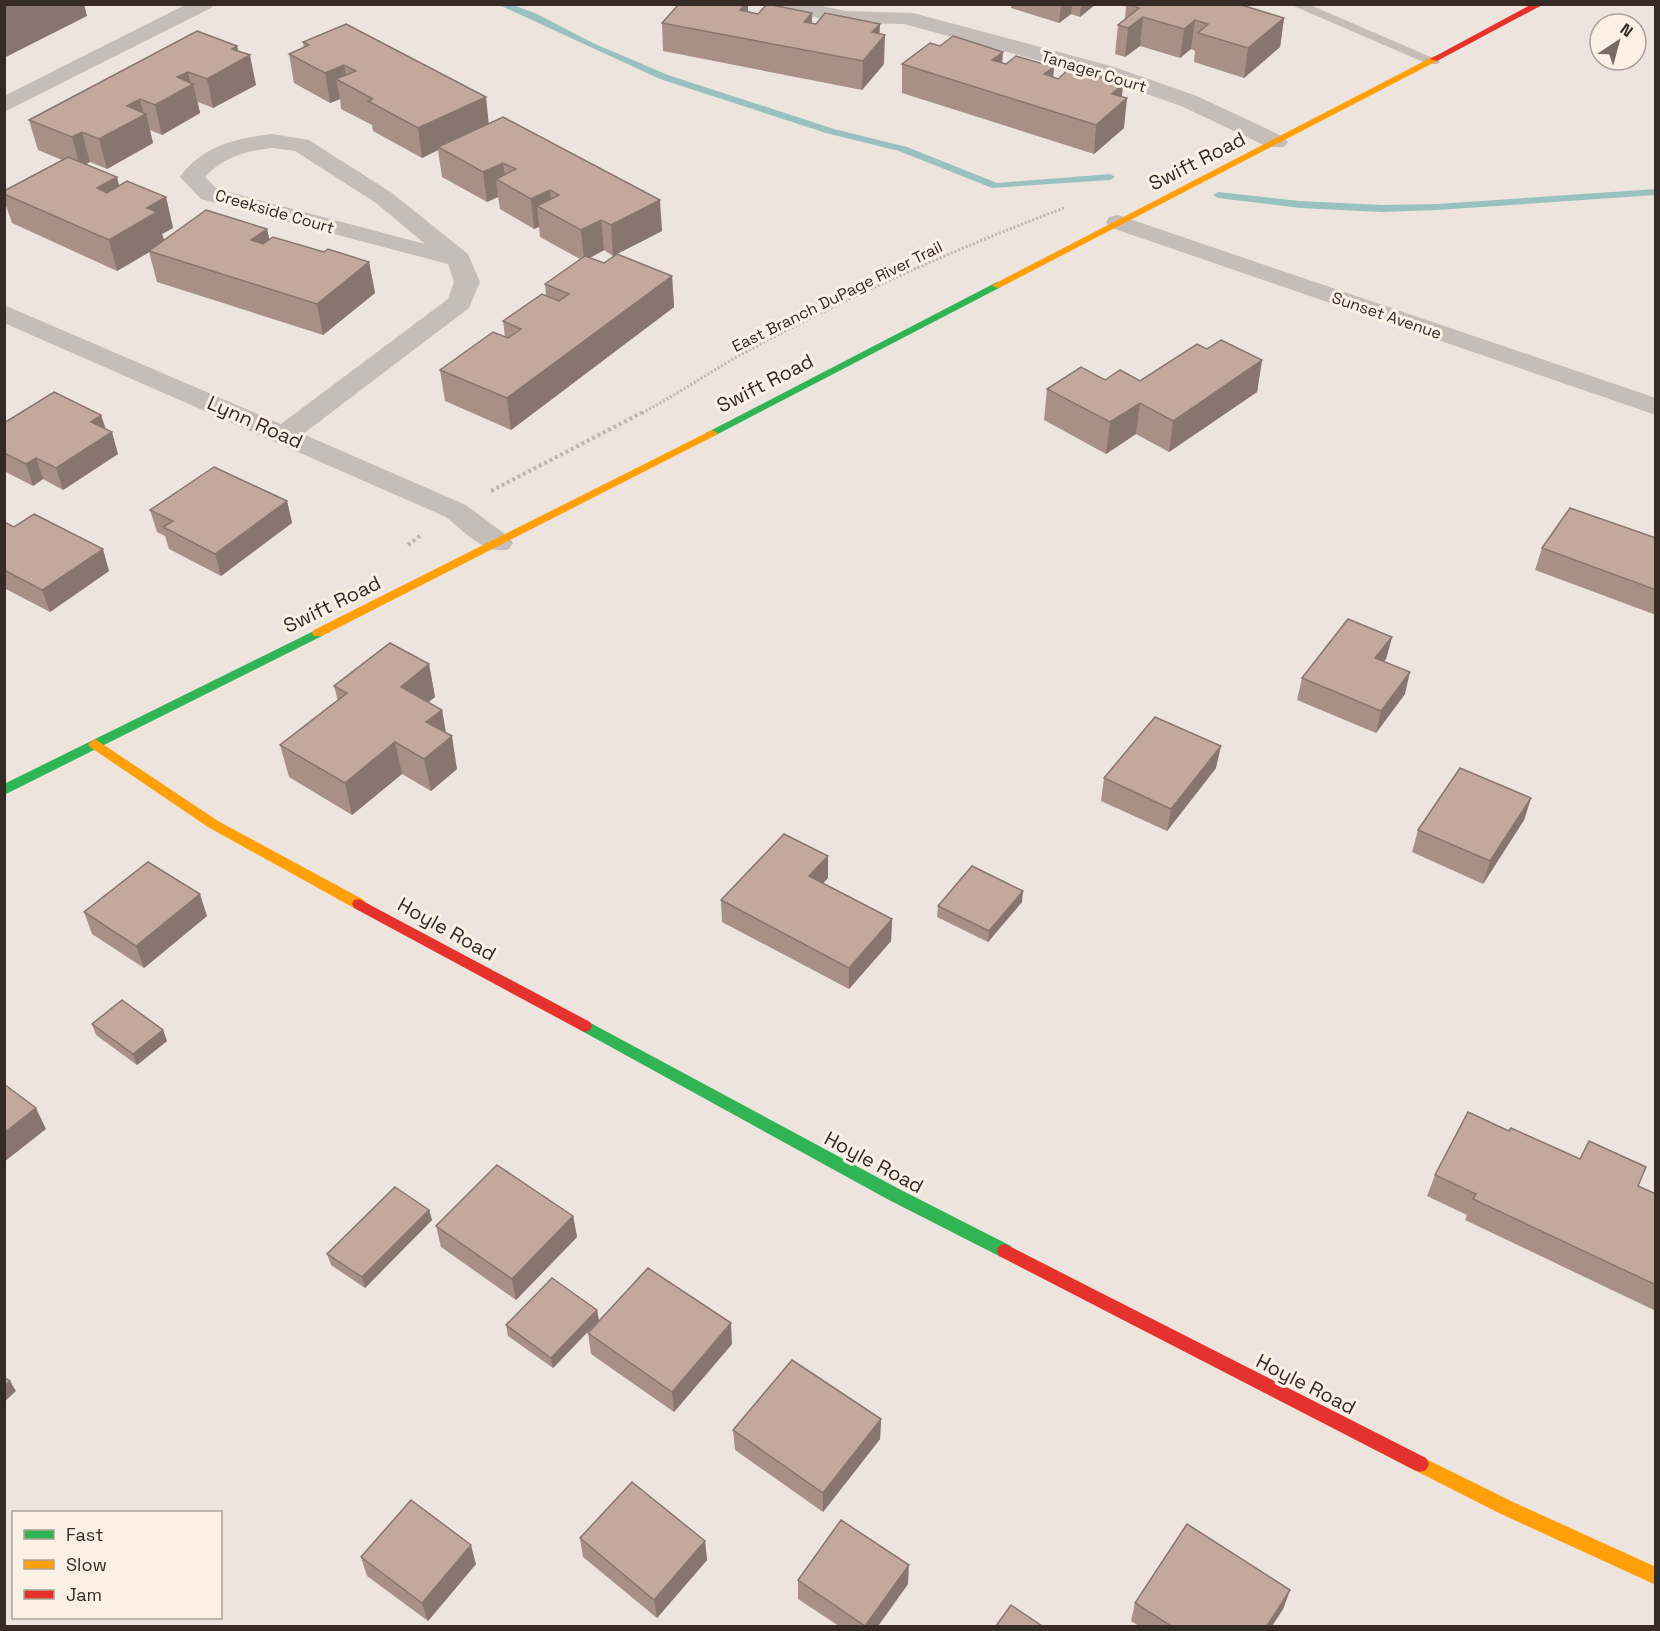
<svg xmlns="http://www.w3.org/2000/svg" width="1660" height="1631" viewBox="0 0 1660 1631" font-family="'Space Grotesk',sans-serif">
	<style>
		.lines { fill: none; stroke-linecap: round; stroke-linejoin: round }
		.stream { fill: #98c1c0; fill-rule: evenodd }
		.path-far1 { stroke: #beb6af; stroke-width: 3; stroke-dasharray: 2 2; stroke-linecap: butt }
		.path { stroke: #beb6af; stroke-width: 4; stroke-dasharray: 3 3; stroke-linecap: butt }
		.lane { fill: #c5bdb7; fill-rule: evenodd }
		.street { fill: #c5bdb7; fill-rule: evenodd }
		.fast { fill: #30b455; fill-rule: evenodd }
		.slow { fill: #ff9f0a; fill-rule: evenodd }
		.jam { fill: #e5322d; fill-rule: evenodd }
		.wall { fill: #a89087 }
		.shaded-wall { fill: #88766e }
		.building { fill: #c3a89d; stroke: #88766e; stroke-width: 1.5 }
		.labels { text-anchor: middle; stroke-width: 6; stroke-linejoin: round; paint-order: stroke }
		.far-street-label { font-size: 16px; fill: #362a25; stroke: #fbf0e4 }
		.street-label { font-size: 20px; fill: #362a25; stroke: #fbf0e4 }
	</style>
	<rect width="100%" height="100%" fill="#ede5dd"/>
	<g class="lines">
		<!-- stream -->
		<g class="stream">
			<path d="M497,4H511L537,14L593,43L668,75L834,129L907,147L997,183L1110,174L1115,177L1110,180L992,188L899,151L826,133L660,79Z"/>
			<path d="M1656,189V195L1437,210L1382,212L1300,208L1218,198L1213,195L1218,192L1300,201L1382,205L1437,204Z"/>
		</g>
		<!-- path-far1 -->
		<path class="path-far1" d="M642,413C676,395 707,374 740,355C844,298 953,250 1064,208"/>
		<!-- path -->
		<g class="path">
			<path d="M491,491L645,411"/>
			<path d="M408,545L421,535"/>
		</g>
		<!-- lane -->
		<path class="lane" d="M1289,4H1308L1440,61L1438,64H1428Z"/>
		<!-- street -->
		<g class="street">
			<path d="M187,4H214L211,8L4,112V96Z"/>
			<path d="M764,4H812L846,11L913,13L1111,66L1197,96L1284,137L1288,142L1284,147H1268L1181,106L1095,76L904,24L846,23L774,10Z"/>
			<path d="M272,134L309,140L392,193L468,254L480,282L469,308L303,434L466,505L509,537L513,543L509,549C485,556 464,531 446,517L4,323V305L281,424L448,299L454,282L448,264L201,199L180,177C202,146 236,138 272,134ZM272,148L295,151L376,203L425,244L217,189L205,177C224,157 245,151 272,148Z"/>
			<path d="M1118,215L1656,398V415L1109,227L1106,222L1109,217Z"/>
		</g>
		<!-- fast -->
		<g class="fast">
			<path d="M997,282L1002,285L1001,287L716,435L712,436L706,433Z"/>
			<path d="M318,629L322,630L324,633L322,636L4,795V784Z"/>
			<path d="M585,1020L901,1190L1011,1246L1013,1251L1011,1256L1005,1258L999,1256L889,1200L580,1030L578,1026L580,1022Z"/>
		</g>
		<!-- slow -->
		<g class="slow">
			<path d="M1434,56L1438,59L1437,61L1001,287L997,288L992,285Z"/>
			<path d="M712,430L718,433L716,435L322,636H314L312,633L314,630Z"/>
			<path d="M95,739L218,821L364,900L366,904L364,908H354L208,827L90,747L88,744Z"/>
			<path d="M1420,1456L1513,1502L1656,1567V1585L1501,1514L1414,1470L1411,1464L1414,1458Z"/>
		</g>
		<!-- jam -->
		<g class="jam">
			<path d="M1532,4H1544L1437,61L1430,59Z"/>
			<path d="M359,899L590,1022L592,1026L590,1030L585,1032L580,1030L354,908L352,904L354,900Z"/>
			<path d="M1005,1244L1426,1458L1429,1464L1426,1470L1420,1472L1414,1470L999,1256L997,1251L999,1246Z"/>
		</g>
	</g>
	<!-- wall -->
	<g class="wall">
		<path d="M1011,4H1096L1080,17L1071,14L1059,23L1011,8Z"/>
		<path d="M1126,4L1284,18L1280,47L1244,78L1194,62L1195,51L1191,49L1180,58L1140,46L1125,57L1115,54L1118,25L1125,20Z"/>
		<path d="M748,12L816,24H880L879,34L884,64L862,90L663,51L662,23Z"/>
		<path d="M303,42L489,123L662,231L613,256L604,250L590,258L604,263L672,276L674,307L511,430L445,401L440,370L505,337L503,321L546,295L545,284L580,259L540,237L539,227L534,229L500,209L498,197L487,202L442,177L438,150L422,158L373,131L372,125L341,109L340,99L330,103L294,83L289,54L304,48Z"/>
		<path d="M237,46L238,51L256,85L213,108L198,102L200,113L162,135L150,130L153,143L107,169L90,162L86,164L119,186L166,197L173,228L162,234L164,240L267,229L269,239L369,262L375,293L323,335L157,282L149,252L117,271L12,223L4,200V191L62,160L38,150L29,120Z"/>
		<path d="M940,46L1006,64L1054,67L1053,77L1058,79L1123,84L1122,97L1124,128L1094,154L902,93V64Z"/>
		<path d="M1207,349L1262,360L1257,392L1169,452L1136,434L1106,454L1044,420L1047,389L1105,380L1140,381Z"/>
		<path d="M101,415L106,429L118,454L63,490L43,479L33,486L4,471V423Z"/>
		<path d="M287,501L292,523L221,576L169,549L165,536L157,532L150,510Z"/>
		<path d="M4,522L14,527L109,571L50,612L4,588Z"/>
		<path d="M1656,538V615L1535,570L1542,548Z"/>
		<path d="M1392,637L1386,659L1384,661L1405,694L1376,733L1297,700L1302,678Z"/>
		<path d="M429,664L435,697L428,702L442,710L446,733L457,769L431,791L402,774L352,815L289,777L280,745L338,701L334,686Z"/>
		<path d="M1216,768L1167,831L1101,801L1104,778Z"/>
		<path d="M1531,798L1524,820L1483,884L1412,852L1418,830Z"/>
		<path d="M828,856V878L823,883L892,919L891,941L849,989L722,922L721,900Z"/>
		<path d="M1022,902L988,942L937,917L938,906Z"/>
		<path d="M84,912L207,916L144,968L92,934Z"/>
		<path d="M92,1024L163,1030L167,1041L137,1065L96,1035Z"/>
		<path d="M1435,1175L1638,1186L1656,1194V1311L1465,1220L1467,1215L1427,1196Z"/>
		<path d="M429,1210L432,1220L365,1288L331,1265L327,1254Z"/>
		<path d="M573,1216L577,1237L516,1300L441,1247L436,1226Z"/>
		<path d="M599,1320L553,1368L508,1336L506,1325Z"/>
		<path d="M588,1333L732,1344L674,1412L591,1354Z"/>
		<path d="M881,1419L880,1439L823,1512L735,1450L733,1430Z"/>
		<path d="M580,1538L705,1541L707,1560L657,1618L583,1557Z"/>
		<path d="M361,1557L476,1564L428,1621L367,1576Z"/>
		<path d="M798,1580L908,1584L878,1626H839L798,1599Z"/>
		<path d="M1290,1590L1283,1609L1272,1626H1139L1131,1621L1135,1603Z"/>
	</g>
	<!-- shaded-wall -->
	<g class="shaded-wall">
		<path d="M4,4H84L87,16L4,58Z"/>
		<path d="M745,4H748V30L740,39V10Z"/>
		<path d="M1061,4H1072L1071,14L1059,23Z"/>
		<path d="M1081,4H1096L1080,17Z"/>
		<path d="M812,13V42L804,51V22Z"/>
		<path d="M1143,17L1140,46L1125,57L1128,28Z"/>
		<path d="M1284,18L1280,47L1244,78L1248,48Z"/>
		<path d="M1195,20L1191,49L1180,58L1184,29Z"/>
		<path d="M880,24L879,41L885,35L884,64L862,90L863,61L872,32Z"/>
		<path d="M237,46L240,60L250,55L256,85L213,108L207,79L232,49Z"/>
		<path d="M1003,52L1001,81L992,60Z"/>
		<path d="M344,65L348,86L336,79L340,99L330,103L325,73Z"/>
		<path d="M1054,67L1051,97L1044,74Z"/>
		<path d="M188,72L191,85L193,84L200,113L162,135L155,105L177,77Z"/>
		<path d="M1123,84L1121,103L1127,98L1124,128L1094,154L1096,125L1112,94Z"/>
		<path d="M486,97L489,126L438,147V150L422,158L418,128Z"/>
		<path d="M140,99L144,115L146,114L153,143L107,169L99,139L127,106Z"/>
		<path d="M82,132L90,162L80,167L72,137Z"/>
		<path d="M503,163L506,185L496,179L498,197L487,202L483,172Z"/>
		<path d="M117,177L125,207L97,188Z"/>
		<path d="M550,190L552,215L537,206L539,227L534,229L531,199Z"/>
		<path d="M166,197L173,228L162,234L165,243L117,271L109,240L147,208Z"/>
		<path d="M660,200L662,231L613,256L611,225Z"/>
		<path d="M601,220L604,250L584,261L581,230Z"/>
		<path d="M267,229L274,259L251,240Z"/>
		<path d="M369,262L375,293L323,335L317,304Z"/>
		<path d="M672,276L674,307L511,430L507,398Z"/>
		<path d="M1262,360L1257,392L1169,452L1173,421Z"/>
		<path d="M1140,403L1136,434L1106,454L1110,422Z"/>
		<path d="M101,415L107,435L112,432L118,454L63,490L56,468L91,422Z"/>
		<path d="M36,458L43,479L33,486L26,464Z"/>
		<path d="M287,501L292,523L221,576L215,554Z"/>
		<path d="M103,549L109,571L50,612L42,590Z"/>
		<path d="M1392,637L1386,659L1369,680L1375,658Z"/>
		<path d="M429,664L435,697L407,719L401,687Z"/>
		<path d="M1410,672L1405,694L1376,733L1381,711Z"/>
		<path d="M442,710L447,740L452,736L457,769L431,791L424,759L426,722Z"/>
		<path d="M395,742L402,774L352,815L345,783Z"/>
		<path d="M1221,746L1216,768L1167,831L1171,809Z"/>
		<path d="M1531,798L1524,820L1483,884L1490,861Z"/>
		<path d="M828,856V878L809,898V876Z"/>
		<path d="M1023,891L1022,902L988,942L989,931Z"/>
		<path d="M200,894L207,916L144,968L136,946Z"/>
		<path d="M892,919L891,941L849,989V968Z"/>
		<path d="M163,1030L167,1041L137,1065L133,1054Z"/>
		<path d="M36,1108L46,1129L4,1162V1133Z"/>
		<path d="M429,1210L432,1220L365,1288L362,1277Z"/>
		<path d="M573,1216L577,1237L516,1300L512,1279Z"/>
		<path d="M597,1310L599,1320L553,1368L551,1358Z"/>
		<path d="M731,1323L732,1344L674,1412L672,1392Z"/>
		<path d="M10,1381L16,1391L4,1402V1386Z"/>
		<path d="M881,1419L880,1439L823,1512V1493Z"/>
		<path d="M705,1541L707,1560L657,1618L654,1600Z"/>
		<path d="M471,1545L476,1564L428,1621L422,1603Z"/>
		<path d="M909,1565L908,1584L878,1626H865Z"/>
		<path d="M1290,1590L1283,1609L1272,1626H1267Z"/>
	</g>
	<!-- building -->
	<g class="building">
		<path d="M679,4H745L740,10L758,14L767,4L812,13L804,22L816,24L825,13L880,24L872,32L885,35L863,61L662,23Z"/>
		<path d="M1127,4H1238L1284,18L1248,48L1198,33L1208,24L1195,20L1184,29L1143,17L1128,28L1118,25L1139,8Z"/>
		<path d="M346,24L486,97L418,128L368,101L373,99L336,79L356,71L344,65L325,73L289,54L309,45L303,42Z"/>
		<path d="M197,31L237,46L232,49L250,55L207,79L188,72L177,77L193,84L155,105L140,99L127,106L146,114L99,139L82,132L72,137L29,120Z"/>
		<path d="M953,36L1003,52L992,60L1006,64L1016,56L1054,67L1044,74L1058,79L1070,68L1123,84L1112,94L1127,98L1096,125L902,64L930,43L940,46Z"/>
		<path d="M503,117L660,200L611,225L601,220L581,230L537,206L559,195L550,190L531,199L496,179L516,169L503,163L483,172L438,147Z"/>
		<path d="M68,157L117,177L97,188L107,193L127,181L166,197L147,208L157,212L109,240L4,194V191Z"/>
		<path d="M206,210L267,229L251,240L263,244L273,237L324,252L328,249L369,262L317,304L149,251Z"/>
		<path d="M617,254L672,276L507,398L440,370L493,332L508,338L521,329L503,321L542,294L559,301L569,294L545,284L585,256L604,263Z"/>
		<path d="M1221,340L1262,360L1173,421L1140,403L1110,422L1047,389L1081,367L1105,380L1120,370L1140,381L1197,344L1207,349Z"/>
		<path d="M54,392L101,415L91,422L112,432L56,468L36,458L26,464L4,453V423Z"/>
		<path d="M214,467L287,501L215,554L163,527L173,521L150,510Z"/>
		<path d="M1570,508L1656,538V590L1542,548Z"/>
		<path d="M34,514L103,549L42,590L4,570V522L14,527Z"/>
		<path d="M1348,619L1392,637L1375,658L1410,672L1381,711L1302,678Z"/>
		<path d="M390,643L429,664L401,687L442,710L426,722L452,736L424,759L395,742L345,783L280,745L347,693L334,686Z"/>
		<path d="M1155,717L1221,746L1171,809L1104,778Z"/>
		<path d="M1460,768L1531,798L1490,861L1418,830Z"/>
		<path d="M784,834L828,856L809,876L892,919L849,968L721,900Z"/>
		<path d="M148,862L200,894L136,946L84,912Z"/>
		<path d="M972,866L1023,891L989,931L938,906Z"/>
		<path d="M122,1000L163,1030L133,1054L92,1024Z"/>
		<path d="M4,1084L36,1108L4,1133Z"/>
		<path d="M1468,1112L1509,1131L1511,1128L1580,1159L1589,1141L1646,1167L1638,1186L1656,1194V1285L1473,1199L1476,1194L1435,1175Z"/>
		<path d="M497,1165L573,1216L512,1279L436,1226Z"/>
		<path d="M395,1187L429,1210L362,1277L327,1254Z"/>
		<path d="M648,1268L731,1323L672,1392L588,1333Z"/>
		<path d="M552,1278L597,1310L551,1358L506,1325Z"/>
		<path d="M792,1360L881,1419L823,1493L733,1430Z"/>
		<path d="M4,1377L10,1381L4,1386Z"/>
		<path d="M632,1482L705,1541L654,1600L580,1538Z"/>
		<path d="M411,1500L471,1545L422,1603L361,1557Z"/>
		<path d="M841,1520L909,1565L865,1626L798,1580Z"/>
		<path d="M1187,1524L1290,1590L1267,1626H1171L1135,1603Z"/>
		<path d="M1011,1605L1042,1626H996Z"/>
	</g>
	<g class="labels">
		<!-- far-street labels -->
		<g class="far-street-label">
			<text transform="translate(1094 71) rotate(17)" y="6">Tanager Court</text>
			<text transform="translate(275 211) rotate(16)" y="6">Creekside Court</text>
			<text transform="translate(837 296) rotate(-26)" y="6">East Branch DuPage River Trail</text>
			<text transform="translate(1387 315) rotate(19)" y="6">Sunset Avenue</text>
		</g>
		<!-- street labels -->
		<g class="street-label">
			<text transform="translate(1197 161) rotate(-27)" y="7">Swift Road</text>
			<text transform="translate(765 383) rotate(-27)" y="7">Swift Road</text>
			<text transform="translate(255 422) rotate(24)" y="7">Lynn Road</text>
			<text transform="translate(332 604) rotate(-26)" y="7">Swift Road</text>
			<text transform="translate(447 929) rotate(29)" y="7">Hoyle Road</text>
			<text transform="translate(874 1162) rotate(28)" y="7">Hoyle Road</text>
			<text transform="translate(1306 1384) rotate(27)" y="7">Hoyle Road</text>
		</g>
	</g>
	<!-- border -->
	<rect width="1660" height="1631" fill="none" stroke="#362a25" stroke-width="12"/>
	<!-- legend -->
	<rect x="12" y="1511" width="210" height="108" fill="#fbf0e4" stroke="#aca198" stroke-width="1.5"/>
	<rect x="24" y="1530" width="30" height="9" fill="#30b455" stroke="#aca198" stroke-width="1.5"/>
	<text x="66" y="1541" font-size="18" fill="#362a25">Fast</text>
	<rect x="24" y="1560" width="30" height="9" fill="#ff9f0a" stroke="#aca198" stroke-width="1.5"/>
	<text x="66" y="1571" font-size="18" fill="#362a25">Slow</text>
	<rect x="24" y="1590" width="30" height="9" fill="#e5322d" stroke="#aca198" stroke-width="1.5"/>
	<text x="66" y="1601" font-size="18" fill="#362a25">Jam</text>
	<!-- north arrow -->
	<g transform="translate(1618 42) rotate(36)"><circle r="28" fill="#fbf0e4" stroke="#aca198" stroke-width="1.5"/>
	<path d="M0-4.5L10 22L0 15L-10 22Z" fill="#766b65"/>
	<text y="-9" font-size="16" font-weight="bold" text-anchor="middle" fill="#362a25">N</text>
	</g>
</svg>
